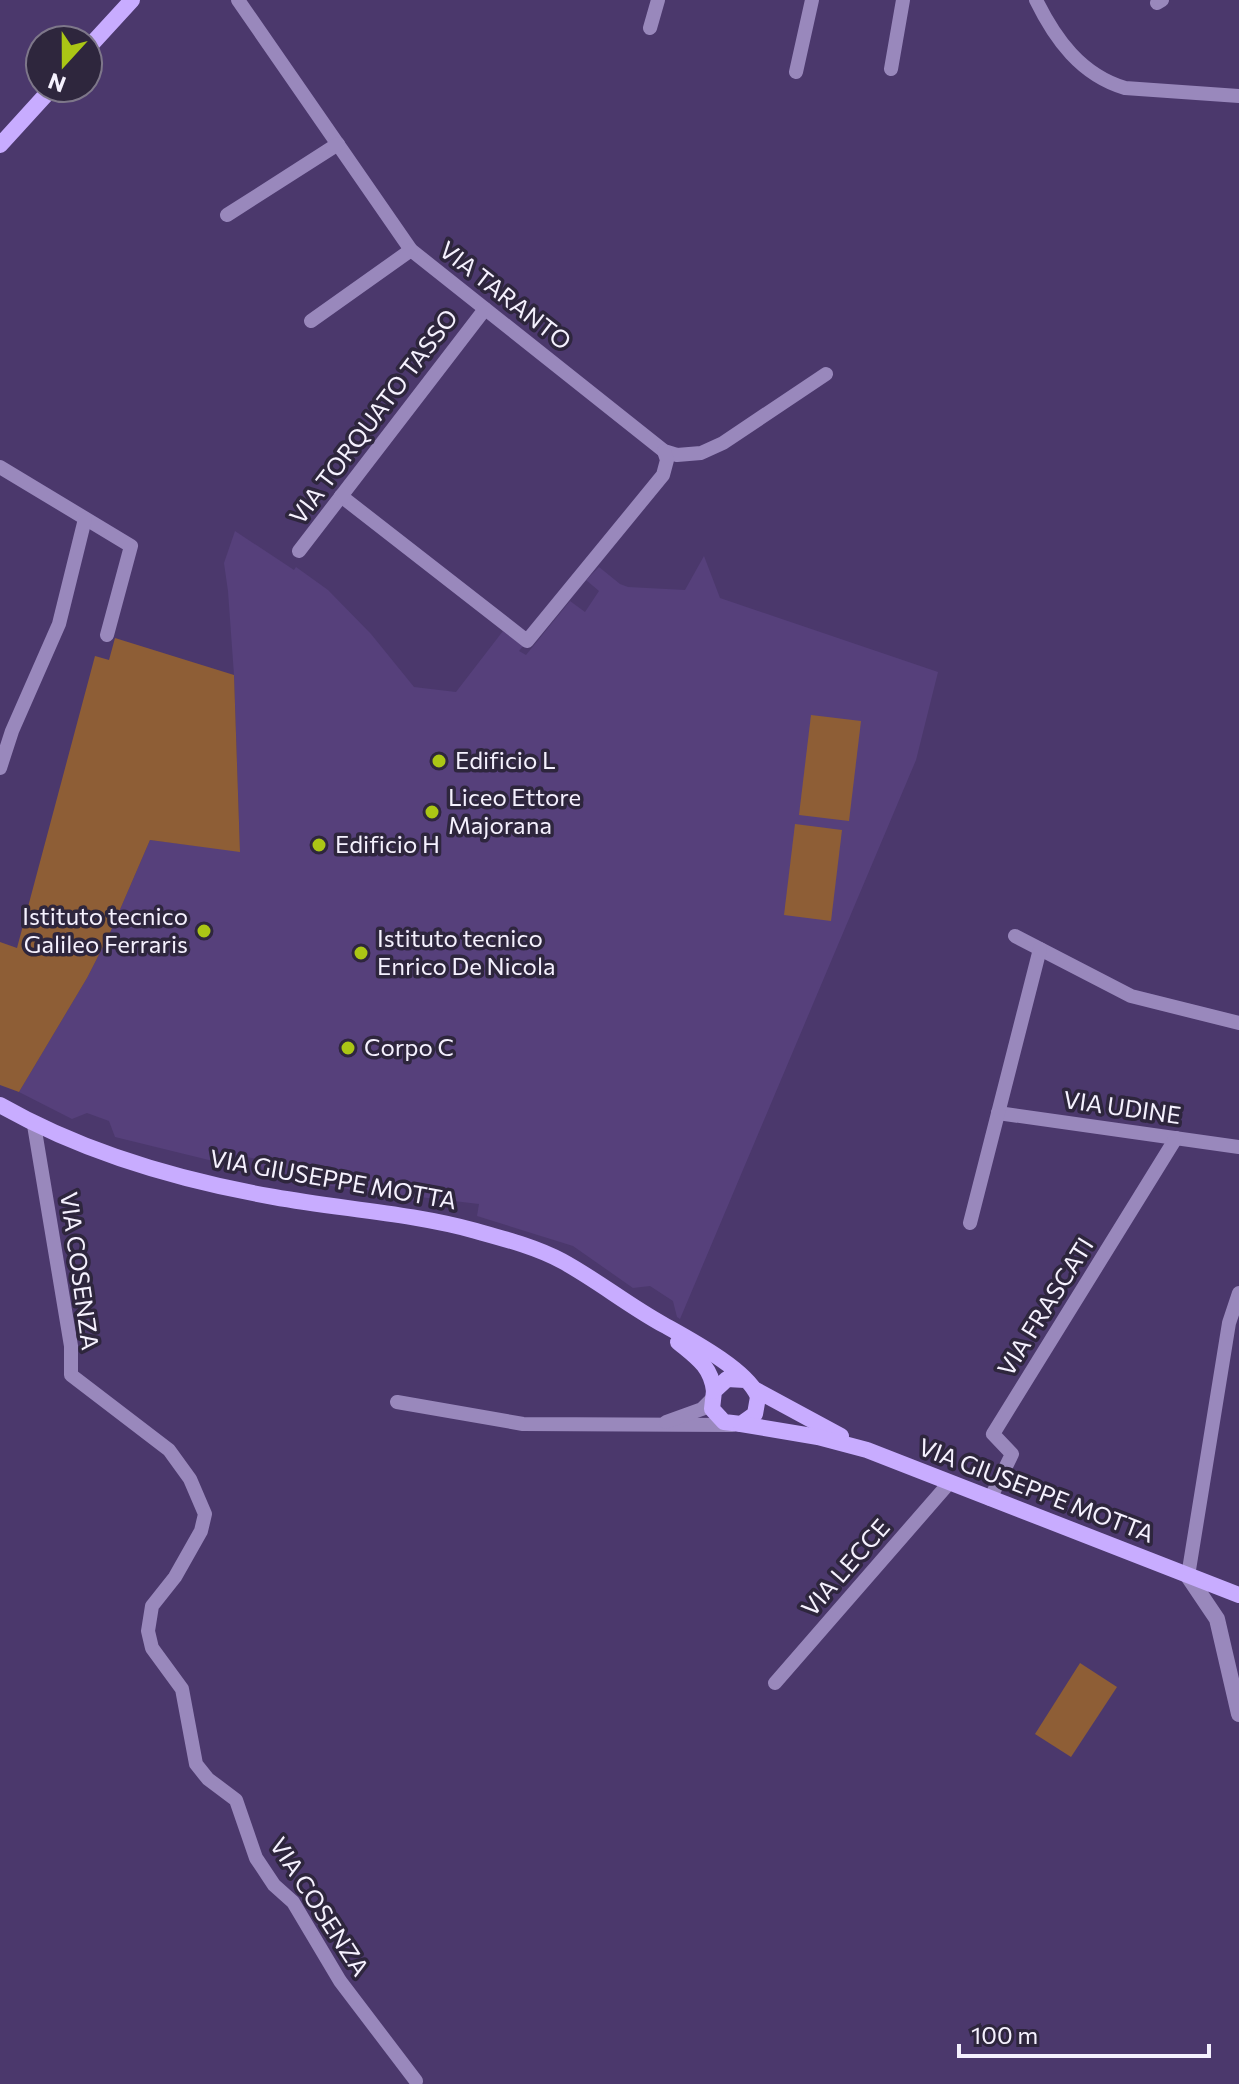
<svg xmlns="http://www.w3.org/2000/svg" width="1239" height="2084" viewBox="0 0 1239 2084" font-family="Commissioner,sans-serif">
	<style>
		.built { fill: #56407b }
		.green { fill: #8e5e36 }
		.lines { fill: none; stroke-linecap: round; stroke-linejoin: round }
		.minor { stroke: #9988bc; stroke-width: 14 }
		.tertiary { stroke: #9988bc; stroke-width: 16 }
		.secondary { stroke: #c8acff; stroke-width: 16 }
		.poi-dot { fill: #abc615; stroke: #2e263d; stroke-width: 3 }
		.labels { text-anchor: middle; stroke-width: 7; stroke-linejoin: round; paint-order: stroke }
		.street-label { font-size: 24px; fill: #f5f1fe; stroke: #2e263d }
		.poi-label { font-size: 24px; fill: #f5f1fe; stroke: #2e263d; text-anchor: start }
	</style>
	<rect width="100%" height="100%" fill="#4b386c"/>
	<!-- built -->
	<path class="built" d="M235,531L294,570L296,567L328,590L371,634L414,687L456,692L503,631L523,646L519,651L526,655L570,601L585,612L599,591L586,580L599,567L620,584L628,587L685,590L704,556L720,598L938,672L916,760L680,1319L677,1317L673,1301L650,1286L633,1288L573,1246L477,1216L479,1204L420,1197L419,1202L265,1174L258,1159L226,1153L213,1161L115,1137L109,1121L87,1113L72,1119L19,1092L87,978L109,935L150,840L240,851L234,675L228,591L224,563Z"/>
	<!-- green -->
	<g class="green">
		<path d="M115,638L234,675L240,852L150,840L109,935L87,978L19,1092L0,1085V942L17,948L95,656L109,660Z"/>
		<path d="M811,715L861,721L849,821L799,815Z"/>
		<path d="M795,824L842,830L831,921L784,915Z"/>
		<path d="M1080,1663L1117,1687L1071,1757L1035,1734Z"/>
	</g>
	<g class="lines">
		<!-- minor -->
		<g class="minor">
			<path d="M238,0L411,250L664,451L677,455L701,453L723,443L826,374"/>
			<path d="M1036,0C1055,39 1081,75 1125,88L1239,96"/>
			<path d="M1157,3L1162,0"/>
			<path d="M650,28L658,0"/>
			<path d="M891,69L903,0"/>
			<path d="M796,72L812,0"/>
			<path d="M227,215L338,144"/>
			<path d="M311,321L411,250"/>
			<path d="M0,467L131,546L107,635"/>
			<path d="M341,496L527,641L663,475L667,460L664,451"/>
			<path d="M299,551L485,309"/>
			<path d="M0,768L12,731L59,624L85,519"/>
			<path d="M1015,936L1131,996L1239,1023"/>
			<path d="M998,1113L1239,1147"/>
			<path d="M34,1125L71,1346V1375L169,1450L190,1479L205,1514L201,1531L175,1577L152,1606L148,1631L152,1648L182,1689L196,1764L208,1779L236,1800L256,1858L274,1885L293,1902L340,1981L416,2081"/>
			<path d="M970,1223L1040,949"/>
			<path d="M397,1402L523,1424L732,1425"/>
			<path d="M666,1422L702,1409L711,1400"/>
			<path d="M990,1499L1012,1454L993,1434L1176,1138"/>
			<path d="M1188,1576L1229,1323L1239,1293"/>
			<path d="M775,1683L950,1482"/>
		</g>
		<!-- tertiary -->
		<path class="tertiary" d="M1188,1576L1217,1619L1239,1714"/>
		<!-- secondary -->
		<g class="secondary">
			<path d="M88,48L132,0"/>
			<path d="M0,145L52,88"/>
			<path d="M0,1105C84,1153 178,1180 274,1197C340,1209 411,1213 476,1231C505,1239 536,1247 562,1261C597,1280 629,1306 664,1325C689,1339 749,1371 758,1397L755,1414L741,1424L724,1422L712,1409L714,1391L727,1379L745,1380"/>
			<path d="M678,1342C696,1357 711,1366 714,1391"/>
			<path d="M756,1390L841,1436"/>
			<path d="M741,1424L818,1437L867,1450L1239,1595"/>
		</g>
	</g>
	<!-- markers -->
	<g class="poi-dot">
		<circle cx="439" cy="761" r="8"/>
		<circle cx="432" cy="812" r="8"/>
		<circle cx="319" cy="845" r="8"/>
		<circle cx="204" cy="931" r="8"/>
		<circle cx="361" cy="953" r="8"/>
		<circle cx="348" cy="1048" r="8"/>
	</g>
	<g class="labels">
		<!-- street labels -->
		<g class="street-label">
			<text transform="translate(505 296) rotate(38)" y="8">VIA TARANTO</text>
			<text transform="translate(374 417) rotate(-53)" y="8">VIA TORQUATO TASSO</text>
			<text transform="translate(1122 1108) rotate(8)" y="8">VIA UDINE</text>
			<text transform="translate(333 1180) rotate(10)" y="8">VIA GIUSEPPE MOTTA</text>
			<text transform="translate(79 1271) rotate(82)" y="8">VIA COSENZA</text>
			<text transform="translate(1046 1307) rotate(-58)" y="8">VIA FRASCATI</text>
			<text transform="translate(1036 1491) rotate(21)" y="8">VIA GIUSEPPE MOTTA</text>
			<text transform="translate(846 1568) rotate(-49)" y="8">VIA LECCE</text>
			<text transform="translate(319 1907) rotate(57)" y="8">VIA COSENZA</text>
		</g>
		<!-- poi labels -->
		<g class="poi-label">
			<text x="455" y="769">Edificio L</text>
			<text x="448" y="806">Liceo Ettore<tspan x="448" dy="28">Majorana</tspan></text>
			<text x="335" y="853">Edificio H</text>
			<text x="188" y="925" text-anchor="end">Istituto tecnico<tspan x="188" dy="28">Galileo Ferraris</tspan></text>
			<text x="377" y="947">Istituto tecnico<tspan x="377" dy="28">Enrico De Nicola</tspan></text>
			<text x="364" y="1056">Corpo C</text>
		</g>
	</g>
	<!-- north arrow -->
	<g transform="translate(64 64) rotate(201)"><circle r="38" fill="#2e263d" stroke="#7e778a" stroke-width="2"/>
	<path d="M0-6L14 30L0 20L-14 30Z" fill="#abc615"/>
	<text y="-12" font-size="22" font-weight="bold" text-anchor="middle" fill="#f5f1fe">N</text>
	</g>
	<!-- scale -->
	<path d="M959 2044v12h250v-12" fill="none" stroke="#f5f1fe" stroke-width="4"/>
	<text x="971" y="2044" font-size="24" fill="#f5f1fe" stroke="#2e263d" stroke-width="6" paint-order="stroke">100 m</text>
</svg>
